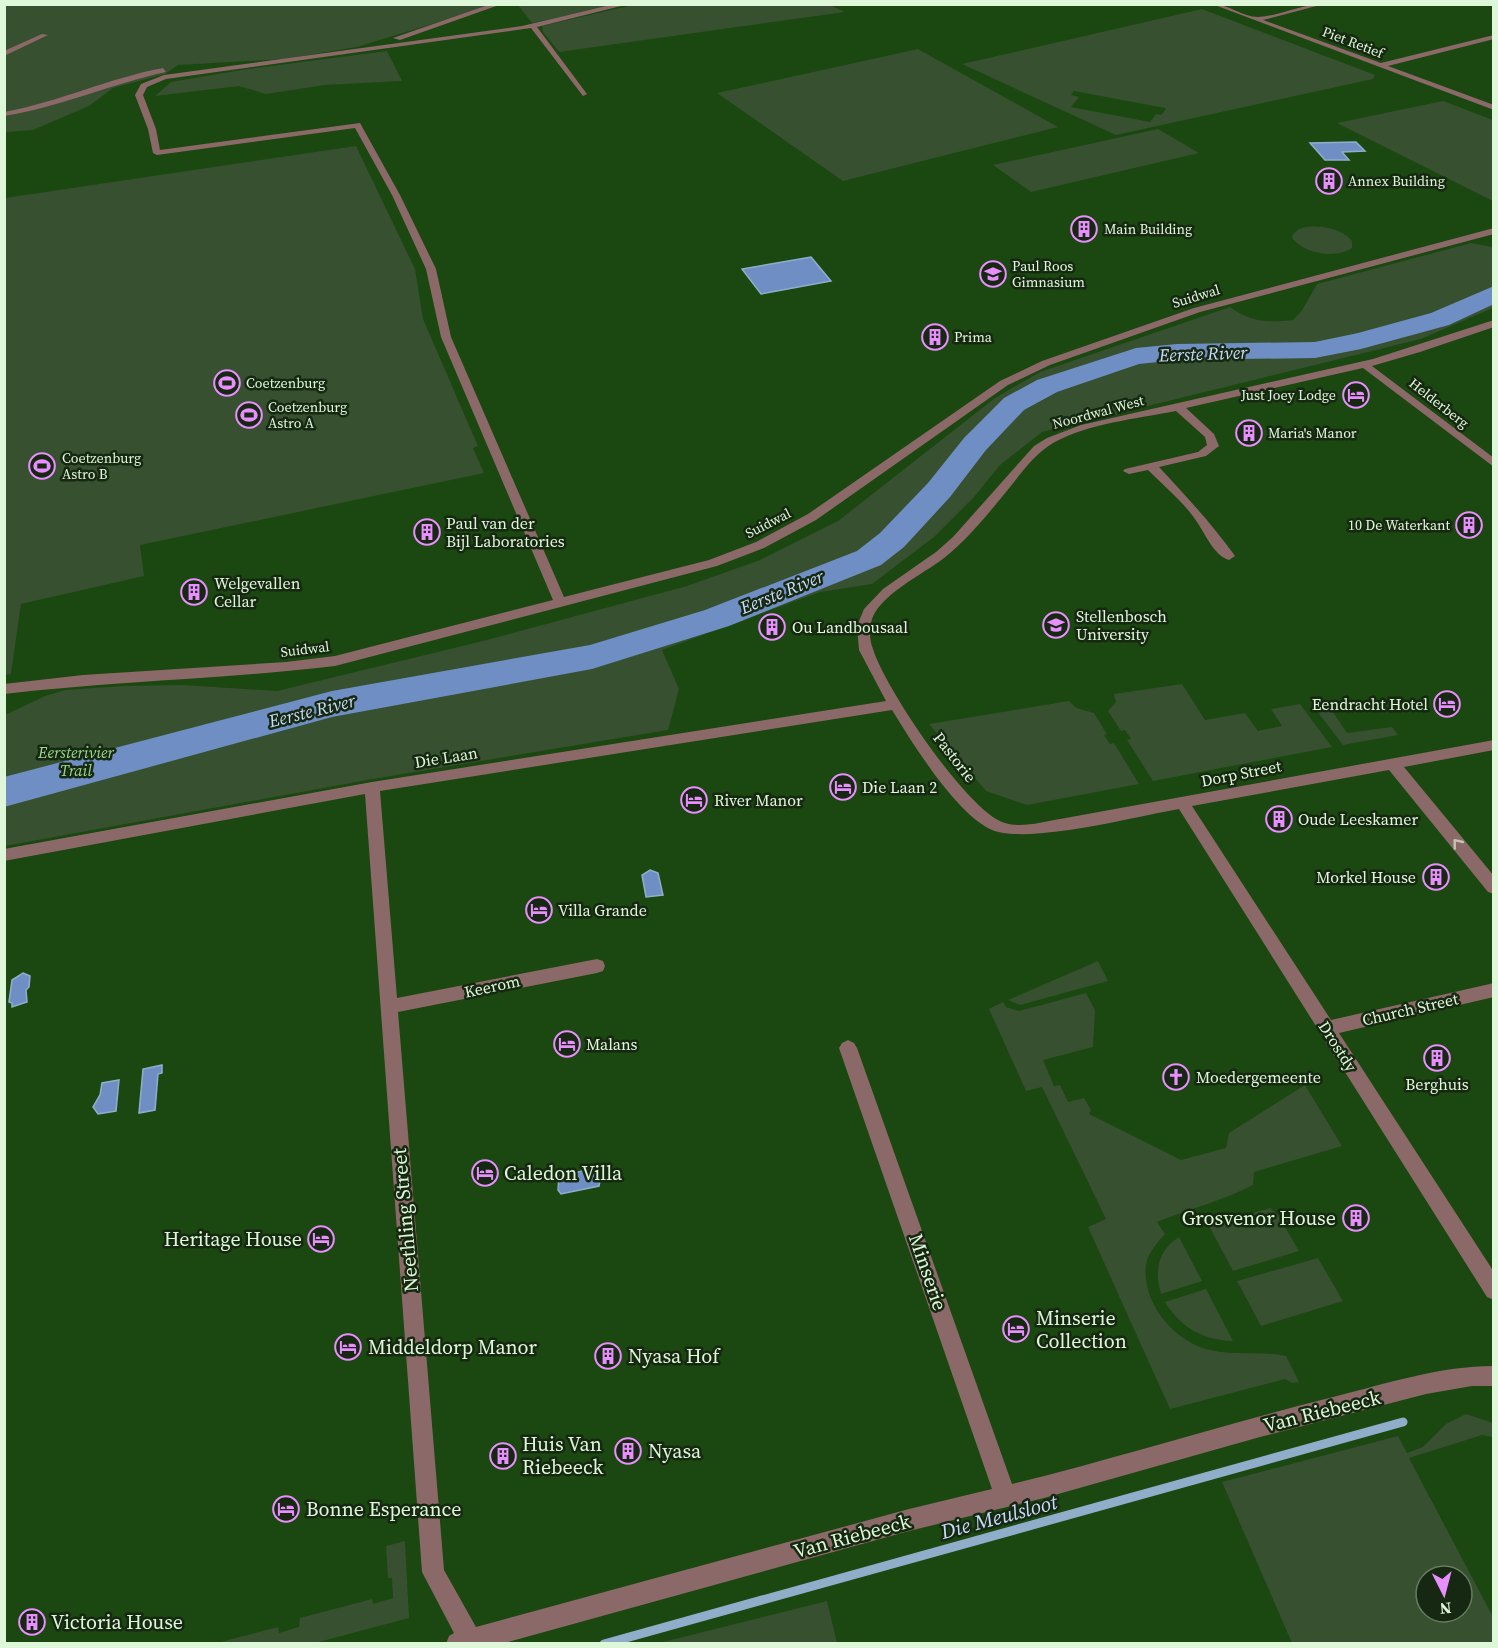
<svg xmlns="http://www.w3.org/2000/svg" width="1498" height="1648" viewBox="0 0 1498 1648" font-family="'Source Serif 4',serif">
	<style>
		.green { fill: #365030; fill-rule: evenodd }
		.water { fill: #6f8fc4; stroke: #90aeca; stroke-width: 1.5 }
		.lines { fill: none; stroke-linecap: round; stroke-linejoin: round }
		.stream { stroke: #90aeca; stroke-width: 9 }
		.river { fill: #6f8fc4; fill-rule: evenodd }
		.minor { fill: #8b6968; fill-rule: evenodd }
		.oneway { stroke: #c1c5b1 }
		.labels { text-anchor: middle; stroke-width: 5; stroke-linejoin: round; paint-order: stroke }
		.far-street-label { font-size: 14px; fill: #def7d8; stroke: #162811 }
		.far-poi-label { font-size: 14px; fill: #def7d8; stroke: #162811; text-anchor: start }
		.poi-label { font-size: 16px; fill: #def7d8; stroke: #162811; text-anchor: start }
		.park-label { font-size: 16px; font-style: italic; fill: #9bd68d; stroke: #162811 }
		.street-label { font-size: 16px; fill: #def7d8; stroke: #162811 }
		.water-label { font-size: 18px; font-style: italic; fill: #c9dcfb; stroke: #162811 }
		.near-poi-label { font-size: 20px; fill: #def7d8; stroke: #162811; text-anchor: start }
		.near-street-label { font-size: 20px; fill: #def7d8; stroke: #162811 }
		.near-water-label { font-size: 21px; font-style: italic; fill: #c9dcfb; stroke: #162811 }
	</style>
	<rect width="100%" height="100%" fill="#1b4710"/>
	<!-- green -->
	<g class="green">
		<path d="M637,4H828L845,12L559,52L543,32L542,26Z"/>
		<path d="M5,5H494L357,47L284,59L178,65L165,74L113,88L89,106L33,130L5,132Z"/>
		<path d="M518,5H617L532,23Z"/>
		<path d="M1202,9L1375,75L1373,79L1116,135L962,64ZM1074,91L1165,108L1166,109L1161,115L1156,114L1150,122L1071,107L1079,97L1071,95Z"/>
		<path d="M918,49L1058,127L843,181L717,93Z"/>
		<path d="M387,51L402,81L325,85L266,94L239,86L155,96L171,82L241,70Z"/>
		<path d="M1443,101L1493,120V201L1337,123Z"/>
		<path d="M1158,129L1199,153L1031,192L993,165Z"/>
		<path d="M356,146L415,269L423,319L478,446L473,448L484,473L140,545L144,576L21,604L11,674L5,675V198Z"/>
		<path d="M1323,227C1334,229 1345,232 1352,241V248C1336,259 1305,254 1293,239L1292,236C1299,225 1312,226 1323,227Z"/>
		<path d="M1471,243L1493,247V308L1421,339L1042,432L1000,465L974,497L934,537L872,584L820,592L662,650L679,689L668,730L373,779L5,846V715L45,696L65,690L123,686L184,685L277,691L487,640L687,586L760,560L838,521L995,398L1040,372L1230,307C1250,322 1269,323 1293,320L1301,312L1317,284Z"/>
		<path d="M1182,684L1205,720L1245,713L1258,731L1282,726L1271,709L1300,704L1332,747L1153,781L1127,740L1131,739L1125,730L1121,731L1108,711L1116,702L1114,694Z"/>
		<path d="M1325,700L1347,733L1392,727L1398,735L1343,745L1310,702Z"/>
		<path d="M1069,701L1076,708L1094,713L1107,734L1104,735L1110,744L1114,743L1139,784L1027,805L986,791L929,724Z"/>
		<path d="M1098,961L1108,981L1020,1005L1008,1000Z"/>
		<path d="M1086,993L1095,1010L1093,1047L1043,1060L1054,1086L1060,1085L1068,1102L1084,1098L1091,1110L1089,1114L1181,1160L1226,1148L1229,1133L1305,1085L1342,1146L1254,1172L1253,1185C1222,1201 1189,1209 1157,1222L1165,1234C1157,1243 1148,1253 1146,1265C1142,1301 1170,1336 1203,1348C1229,1357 1259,1350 1286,1356L1299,1382L1292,1383L1285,1379L1170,1409L1088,1227L1106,1219L1042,1087L1026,1091L989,1009L1003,1002L1006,1007L1019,1011Z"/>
		<path d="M1270,1208L1278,1215L1299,1251L1233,1271L1209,1226Z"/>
		<path d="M1179,1237L1202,1281L1161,1294C1154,1271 1158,1250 1179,1237Z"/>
		<path d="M1318,1258L1343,1301L1261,1326L1237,1281Z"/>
		<path d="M1206,1289L1233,1341C1203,1340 1181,1328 1165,1302Z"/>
		<path d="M1466,1414L1493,1423V1437L1482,1435L1409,1458L1493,1617V1643H1292L1222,1482L1398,1436L1407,1453L1423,1447L1446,1424ZM1426,1576H1462V1612H1426Z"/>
		<path d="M405,1541L409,1618L315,1643H217L278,1627L279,1633L299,1627L300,1618L372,1599L373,1604L393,1598L392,1578H388L386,1546Z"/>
		<path d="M827,1601L837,1643H659Z"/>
	</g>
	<!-- water -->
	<g class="water">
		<path d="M1356,142L1365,151L1342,152L1349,160H1325L1310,143Z"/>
		<path d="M811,257L831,281L761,294L742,269Z"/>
		<path d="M650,870L658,873L663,895L646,897L642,875Z"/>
		<path d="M23,973L30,976L29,987L26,990L27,1002L12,1007V1003L9,1002L12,980Z"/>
		<path d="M162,1065V1073L158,1074L155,1110L139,1113L143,1069Z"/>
		<path d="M119,1080L116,1111L98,1114L93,1107L100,1095L102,1083Z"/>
		<path d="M596,1168L601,1176L599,1186L561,1194L558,1190L559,1176Z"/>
	</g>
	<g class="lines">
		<!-- stream -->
		<path class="stream" d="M604,1644L1403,1422"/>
		<!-- river -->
		<path class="river" d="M1494,286V304L1449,325L1361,349L1315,358L1177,360L1139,364L1057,392L1024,410L986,450L950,497L904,547L881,565L729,626L592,669L332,717L4,807V777L332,691L590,645L705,610L857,551L880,533L928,483L964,438L1004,398L1037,380L1136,348L1177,344L1315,342L1358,333L1431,313Z"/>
		<!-- minor -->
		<g class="minor">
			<path d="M491,4H502L400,40L393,38Z"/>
			<path d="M615,4H629L537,27L587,94L583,96L531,28L166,79L147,87L143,95L156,129L160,150L360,123L400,195L436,269L451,337L564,597L709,560L756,542L808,514L1000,381L1042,361L1194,308L1494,228V234L1200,312L1050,365L1008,385L816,520L764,548L717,566L335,666C225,679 114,681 4,694V684L83,675L286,662L335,656L553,600L441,337L426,269L392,195L355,128L157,155L153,153L148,129L135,95L141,84L164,75L522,26Z"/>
			<path d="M1212,4C1228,4 1243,17 1258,17C1280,16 1301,4 1324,4L1263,20L1381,63L1494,35V39L1388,66L1494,105V110Z"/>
			<path d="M42,34L48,35L4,56V51Z"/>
			<path d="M163,68L166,72C111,84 60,107 4,116V112C59,102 109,78 163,68Z"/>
			<path d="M1494,320V327L1420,352L1372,366L1494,458V467L1363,368L1186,408L1214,434L1219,446L1206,456L1159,467C1186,496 1212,524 1235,556L1229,560C1215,556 1206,536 1199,525C1187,505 1165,487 1148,470L1129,474L1123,471L1125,469L1198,452L1207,445L1205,437L1176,411C1136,419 1089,423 1053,443C1033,455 1021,474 1006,492C987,515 968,539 944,558C924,574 876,596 871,623C869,631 870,642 873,649C885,688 965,807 1002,822C1019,829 1042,822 1060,819L1494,740V750L1404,767L1494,876V894L1488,892L1389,770L1192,806L1331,1020L1494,983V997L1339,1033L1494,1272V1300L1487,1297L1179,809C1138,816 1023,846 990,829C955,812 913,744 892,710L380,791L397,998L597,959L603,961L605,966L603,971L597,973L398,1012L444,1570L476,1627L909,1509L992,1489L839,1048L842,1043L848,1040L854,1043L857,1048L1012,1484C1121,1457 1228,1423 1337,1396C1388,1383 1441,1366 1494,1366V1386H1472L1426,1394L1260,1437L1044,1498L909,1531L501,1644H446L449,1636L454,1633L422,1572L365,794L4,861V849L372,782L886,701L859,650L857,626L864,609L883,589L936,552L953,537L1034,446L1047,438L1081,425L1373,359Z"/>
		</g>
	</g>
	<!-- one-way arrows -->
	<defs><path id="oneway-chevron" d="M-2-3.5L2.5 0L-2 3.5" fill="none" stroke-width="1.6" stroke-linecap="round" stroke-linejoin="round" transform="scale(1.5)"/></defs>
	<use class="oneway" href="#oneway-chevron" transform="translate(1457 843) rotate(-129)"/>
	<!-- icons -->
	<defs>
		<g id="building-ring" transform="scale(1.35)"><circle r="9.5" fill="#162811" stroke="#e98efe" stroke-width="1.5"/><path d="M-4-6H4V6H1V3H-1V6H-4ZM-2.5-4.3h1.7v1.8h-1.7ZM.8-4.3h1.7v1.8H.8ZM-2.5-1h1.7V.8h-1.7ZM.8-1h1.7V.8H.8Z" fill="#e98efe"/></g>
		<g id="school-ring" transform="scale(1.35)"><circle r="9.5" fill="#162811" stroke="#e98efe" stroke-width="1.5"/><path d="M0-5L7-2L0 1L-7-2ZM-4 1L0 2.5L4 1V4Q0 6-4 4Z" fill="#e98efe"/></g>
		<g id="stadium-ring" transform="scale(1.35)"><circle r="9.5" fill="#162811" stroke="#e98efe" stroke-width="1.5"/><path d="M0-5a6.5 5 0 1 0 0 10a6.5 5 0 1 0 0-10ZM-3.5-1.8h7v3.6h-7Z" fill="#e98efe"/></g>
		<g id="hotel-ring" transform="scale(1.35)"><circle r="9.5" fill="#162811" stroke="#e98efe" stroke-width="1.5"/><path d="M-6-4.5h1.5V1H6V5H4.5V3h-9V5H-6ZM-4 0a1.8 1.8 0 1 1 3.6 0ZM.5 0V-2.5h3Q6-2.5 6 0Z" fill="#e98efe"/></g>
		<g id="university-ring" transform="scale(1.35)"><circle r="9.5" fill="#162811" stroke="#e98efe" stroke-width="1.5"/><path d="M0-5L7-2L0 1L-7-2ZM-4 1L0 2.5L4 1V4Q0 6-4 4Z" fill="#e98efe"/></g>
		<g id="church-ring" transform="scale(1.35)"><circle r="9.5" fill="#162811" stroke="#e98efe" stroke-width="1.5"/><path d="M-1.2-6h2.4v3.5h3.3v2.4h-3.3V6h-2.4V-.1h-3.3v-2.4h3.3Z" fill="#e98efe"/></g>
	</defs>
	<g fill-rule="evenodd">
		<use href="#building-ring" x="1329" y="181"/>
		<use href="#building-ring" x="1084" y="229"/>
		<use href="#school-ring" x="993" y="274"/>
		<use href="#building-ring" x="935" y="337"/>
		<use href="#stadium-ring" x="227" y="383"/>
		<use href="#hotel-ring" x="1356" y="395"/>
		<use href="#stadium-ring" x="249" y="415"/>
		<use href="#building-ring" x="1249" y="433"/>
		<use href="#stadium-ring" x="42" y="466"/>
		<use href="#building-ring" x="1469" y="525"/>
		<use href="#building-ring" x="427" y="532"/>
		<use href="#building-ring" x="194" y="592"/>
		<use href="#university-ring" x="1056" y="625"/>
		<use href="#building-ring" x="772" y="627"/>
		<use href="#hotel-ring" x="1447" y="704"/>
		<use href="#hotel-ring" x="843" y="787"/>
		<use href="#hotel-ring" x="694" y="800"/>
		<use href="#building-ring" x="1279" y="819"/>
		<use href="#building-ring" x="1436" y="877"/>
		<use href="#hotel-ring" x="539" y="910"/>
		<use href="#hotel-ring" x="567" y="1044"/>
		<use href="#building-ring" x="1437" y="1058"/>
		<use href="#church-ring" x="1176" y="1077"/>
		<use href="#hotel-ring" x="485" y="1173"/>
		<use href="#building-ring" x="1356" y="1218"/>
		<use href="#hotel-ring" x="321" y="1239"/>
		<use href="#hotel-ring" x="1016" y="1329"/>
		<use href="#hotel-ring" x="348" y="1347"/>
		<use href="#building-ring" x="608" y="1356"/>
		<use href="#building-ring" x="628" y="1451"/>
		<use href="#building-ring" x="503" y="1456"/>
		<use href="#hotel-ring" x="286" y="1509"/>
		<use href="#building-ring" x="32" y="1622"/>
	</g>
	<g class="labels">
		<!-- far-street labels -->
		<g class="far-street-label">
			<text transform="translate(1353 42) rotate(21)" y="5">Piet Retief</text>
			<text transform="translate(1196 296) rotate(-17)" y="5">Suidwal</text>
			<text transform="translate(1439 403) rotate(38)" y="5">Helderberg</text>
			<text transform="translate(1098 412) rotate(-15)" y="5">Noordwal West</text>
			<text transform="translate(768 523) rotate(-27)" y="5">Suidwal</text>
			<text transform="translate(305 649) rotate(-7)" y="5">Suidwal</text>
		</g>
		<!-- far-poi labels -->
		<g class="far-poi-label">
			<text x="1348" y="186">Annex Building</text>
			<text x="1104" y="234">Main Building</text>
			<text x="1012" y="271">Paul Roos<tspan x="1012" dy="16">Gimnasium</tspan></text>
			<text x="954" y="342">Prima</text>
			<text x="246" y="388">Coetzenburg</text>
			<text x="1336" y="400" text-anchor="end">Just Joey Lodge</text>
			<text x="268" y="412">Coetzenburg<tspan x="268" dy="16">Astro A</tspan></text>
			<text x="1268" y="438">Maria's Manor</text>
			<text x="62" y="463">Coetzenburg<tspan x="62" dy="16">Astro B</tspan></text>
			<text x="1450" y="530" text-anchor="end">10 De Waterkant</text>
		</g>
		<!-- poi labels -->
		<g class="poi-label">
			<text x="446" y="529">Paul van der<tspan x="446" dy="18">Bijl Laboratories</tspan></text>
			<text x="214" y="589">Welgevallen<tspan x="214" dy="18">Cellar</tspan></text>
			<text x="1076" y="622">Stellenbosch<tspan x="1076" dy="18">University</tspan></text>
			<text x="792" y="633">Ou Landbousaal</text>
			<text x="1428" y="710" text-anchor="end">Eendracht Hotel</text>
			<text x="862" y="793">Die Laan 2</text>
			<text x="714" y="806">River Manor</text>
			<text x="1298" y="825">Oude Leeskamer</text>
			<text x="1416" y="883" text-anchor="end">Morkel House</text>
			<text x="558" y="916">Villa Grande</text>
			<text x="586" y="1050">Malans</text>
			<text x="1196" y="1083">Moedergemeente</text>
			<text x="1437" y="1090" text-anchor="middle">Berghuis</text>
		</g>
		<!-- park labels -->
		<g class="park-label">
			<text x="76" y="758">Eersterivier<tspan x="76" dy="18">Trail</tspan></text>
		</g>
		<!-- street labels -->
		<g class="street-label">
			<text transform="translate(446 757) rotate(-9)" y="6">Die Laan</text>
			<text transform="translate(955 757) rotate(52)" y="6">Pastorie</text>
			<text transform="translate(1241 773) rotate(-11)" y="6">Dorp Street</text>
			<text transform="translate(492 986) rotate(-12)" y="6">Keerom</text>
			<text transform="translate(1410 1009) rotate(-13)" y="6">Church Street</text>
			<text transform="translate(1338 1046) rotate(57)" y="6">Drostdy</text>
		</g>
		<!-- water labels -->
		<g class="water-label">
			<text transform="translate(1203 354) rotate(-2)" y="6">Eerste River</text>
			<text transform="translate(782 592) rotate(-22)" y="6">Eerste River</text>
			<text transform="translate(312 711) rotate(-14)" y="6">Eerste River</text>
		</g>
		<!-- near-poi labels -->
		<g class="near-poi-label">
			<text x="504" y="1180">Caledon Villa</text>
			<text x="1336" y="1225" text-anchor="end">Grosvenor House</text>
			<text x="302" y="1246" text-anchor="end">Heritage House</text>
			<text x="1036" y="1325">Minserie<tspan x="1036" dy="23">Collection</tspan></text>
			<text x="368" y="1354">Middeldorp Manor</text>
			<text x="628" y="1363">Nyasa Hof</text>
			<text x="522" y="1451">Huis Van<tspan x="522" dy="23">Riebeeck</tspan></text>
			<text x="648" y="1458">Nyasa</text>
			<text x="306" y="1516">Bonne Esperance</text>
			<text x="51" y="1629">Victoria House</text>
		</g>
		<!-- near-street labels -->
		<g class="near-street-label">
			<text transform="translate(405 1220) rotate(-95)" y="7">Neethling Street</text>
			<text transform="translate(928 1272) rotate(71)" y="7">Minserie</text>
			<text transform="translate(1322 1411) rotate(-14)" y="7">Van Riebeeck</text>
			<text transform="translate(852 1536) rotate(-15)" y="7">Van Riebeeck</text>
		</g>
		<!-- near-water labels -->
		<g class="near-water-label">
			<text transform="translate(999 1517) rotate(-15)" y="7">Die Meulsloot</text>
		</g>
	</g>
	<!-- border -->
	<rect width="1498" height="1648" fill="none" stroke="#def7d8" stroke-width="12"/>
	<!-- north arrow -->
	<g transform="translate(1444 1594) rotate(174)"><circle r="28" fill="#162811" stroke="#667b61" stroke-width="1.5"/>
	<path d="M0-4.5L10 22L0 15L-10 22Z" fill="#e98efe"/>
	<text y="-9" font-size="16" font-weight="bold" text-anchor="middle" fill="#def7d8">N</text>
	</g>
</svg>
